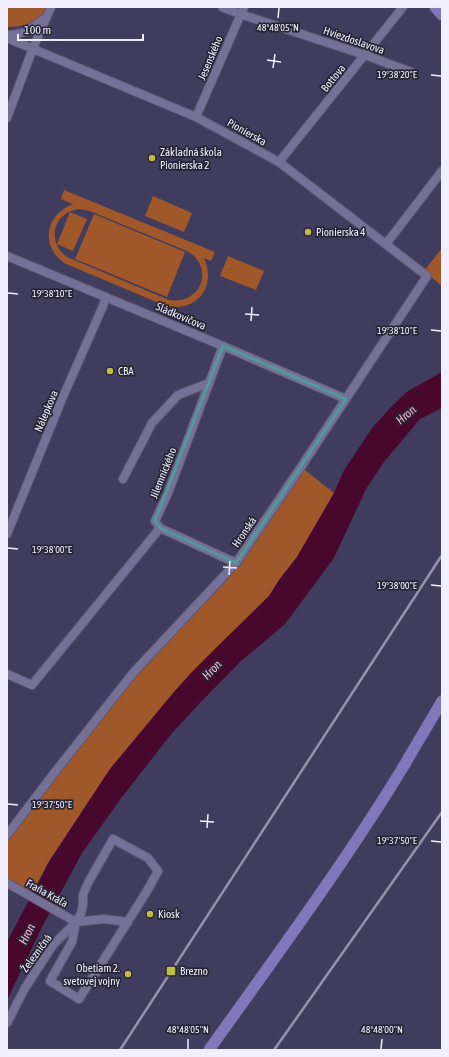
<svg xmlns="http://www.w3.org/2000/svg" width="449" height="1057" viewBox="0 0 449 1057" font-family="'Asap Condensed',sans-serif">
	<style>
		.green { fill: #a05729; fill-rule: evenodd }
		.water { fill: #48082e }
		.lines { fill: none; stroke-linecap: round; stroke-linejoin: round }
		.minor-casing { stroke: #5b5772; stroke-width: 10 }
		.major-casing { stroke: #5b5772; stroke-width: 12 }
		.minor { stroke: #757095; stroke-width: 8 }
		.major { stroke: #8277bb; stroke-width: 11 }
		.rail { stroke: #9592ab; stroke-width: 2.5 }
		.marked { fill: none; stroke: #529a9a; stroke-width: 3; stroke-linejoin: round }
		.ticks { fill: none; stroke: #f0eeff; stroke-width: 1.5 }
		.poi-dot { fill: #bebf42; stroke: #272534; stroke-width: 1.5 }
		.labels { text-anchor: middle; stroke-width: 3.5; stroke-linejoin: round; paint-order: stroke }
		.street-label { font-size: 11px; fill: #f0eeff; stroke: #272534 }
		.poi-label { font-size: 11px; fill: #f0eeff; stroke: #272534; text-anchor: start }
		.water-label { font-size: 12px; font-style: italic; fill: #ffb6d8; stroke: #272534 }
		.ticks-label { font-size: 10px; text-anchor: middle; fill: #f0eeff; stroke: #272534; stroke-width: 3.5; stroke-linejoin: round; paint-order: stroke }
	</style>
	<rect width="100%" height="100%" fill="#403c5d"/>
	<!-- green -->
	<g class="green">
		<path d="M7,7H47C39,23 23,27 7,27Z"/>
		<path d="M64,190L215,252L211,261L204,258C217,286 197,313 166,306L66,264C40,248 44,215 73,204L61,199ZM79,209L90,211L189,252C215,270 200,305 169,300L67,257C46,241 53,213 79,209Z"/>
		<path d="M153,196L192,213L184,232L145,216Z"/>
		<path d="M70,212L87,219L73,251L57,244Z"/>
		<path d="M94,214L185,252L167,297L75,259Z"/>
		<path d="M442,248V286L424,271Z"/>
		<path d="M228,256L264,271L256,290L220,276Z"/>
		<path d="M301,467L334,493L297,557L279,580L269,596L218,646L192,672L174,692L110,769L49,861L36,886L23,893L7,883V835L133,673L236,563Z"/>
	</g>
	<!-- water -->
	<path class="water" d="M442,372V408L420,419L384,462L366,489L334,558L285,624L240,662L199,704L172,733L122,797L82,853L42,927L7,1000V942L49,862L110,769L174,692L192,672L218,646L269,596L279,580L297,557L334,493L343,472L372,428L394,404L408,391Z"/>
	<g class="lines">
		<!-- minor casing -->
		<g class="minor-casing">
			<g id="minor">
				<path d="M222,7L240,14L365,55L411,72"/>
				<path d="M7,35C25,35 33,27 46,17"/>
				<path d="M7,38L196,117L279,162L427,276L301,467L236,563L133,673L55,772L7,835"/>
				<path d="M196,117L244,7"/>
				<path d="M7,118L33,48L51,7"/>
				<path d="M279,162L403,7"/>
				<path d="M386,244L442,171"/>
				<path d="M7,256L223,346L346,399"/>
				<path d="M223,346L168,493L155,521L160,528L236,563"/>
				<path d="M123,479L152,423L178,395L209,383"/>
				<path d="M7,534L62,399L103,306L106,297"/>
				<path d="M7,674L32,685L160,528"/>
				<path d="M7,883L76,922"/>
				<path d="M76,922L104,919L128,922"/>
				<path d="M7,1023L25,988L53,945L76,922L81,914L83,904V895L85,890L89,881L113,839L148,858L158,871L147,891L79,999L50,981L72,942L76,922"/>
			</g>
		</g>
		<!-- major casing -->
		<g class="major-casing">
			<g id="major">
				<path d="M435,7L442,15"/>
				<path d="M209,1050C276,956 345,863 405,764C417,743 430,722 442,701"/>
			</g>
		</g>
		<!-- minor -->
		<use href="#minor" class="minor"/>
		<!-- major -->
		<use href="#major" class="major"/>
		<!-- rail -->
		<g class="rail">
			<path d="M120,1050L442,555"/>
			<path d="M274,1050L442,812"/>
		</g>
	</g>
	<!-- marked area -->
	<path class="marked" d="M223,346L346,399L236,563L160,528L155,521Z"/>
	<!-- ticks -->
	<path class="ticks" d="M278,18L279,8M267,60L281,62M273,68L275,54M431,75L441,76M8,293L18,294M245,314L259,315M251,321L252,307M431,330L441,331M8,548L18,549M223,567L237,568M229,575L230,561M431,585L441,586M8,804L18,805M200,821L214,822M207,828L208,814M431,841L441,842M188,1049V1039M381,1049L382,1039"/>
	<!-- markers -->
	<g class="poi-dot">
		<circle cx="152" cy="158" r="4"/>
		<circle cx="308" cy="232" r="4"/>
		<circle cx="110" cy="371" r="4"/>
		<circle cx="150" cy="914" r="4"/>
		<rect x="166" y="966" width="10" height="10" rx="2"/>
		<circle cx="128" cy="974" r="4"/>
	</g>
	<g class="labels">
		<!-- street labels -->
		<g class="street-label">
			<text transform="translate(354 40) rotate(19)" y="4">Hviezdoslavova</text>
			<text transform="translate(210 58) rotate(-67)" y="4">Jesenského</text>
			<text transform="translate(333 78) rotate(-51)" y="4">Bottova</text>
			<text transform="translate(247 132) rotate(29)" y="4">Pionierska</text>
			<text transform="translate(181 316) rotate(23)" y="4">Sládkovičova</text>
			<text transform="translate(46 411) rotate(-67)" y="4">Nálepkova</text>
			<text transform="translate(163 473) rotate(-68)" y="4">Jilemnického</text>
			<text transform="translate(244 532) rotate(-56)" y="4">Hronská</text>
			<text transform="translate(47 893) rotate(29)" y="4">Fraňa Kráľa</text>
			<text transform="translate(36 953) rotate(-54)" y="4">Železničná</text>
		</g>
		<!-- poi labels -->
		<g class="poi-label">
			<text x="160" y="156">Základná škola<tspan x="160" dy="13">Pionierska 2</tspan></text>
			<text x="316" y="236">Pionierska 4</text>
			<text x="118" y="375">CBA</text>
			<text x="158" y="918">Kiosk</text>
			<text x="120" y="972" text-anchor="end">Obetiam 2.<tspan x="120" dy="13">svetovej vojny</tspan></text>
			<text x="180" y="975">Brezno</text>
		</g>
		<!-- water labels -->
		<g class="water-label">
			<text transform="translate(406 415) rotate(-40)" y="4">Hron</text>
			<text transform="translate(212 670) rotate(-46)" y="4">Hron</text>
			<text transform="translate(27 934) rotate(-63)" y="4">Hron</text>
		</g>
	</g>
	<g class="ticks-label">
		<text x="278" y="31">48°48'05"N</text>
		<text x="397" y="78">19°38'20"E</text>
		<text x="52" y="297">19°38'10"E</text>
		<text x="397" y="334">19°38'10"E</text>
		<text x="52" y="553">19°38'00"E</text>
		<text x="397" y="589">19°38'00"E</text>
		<text x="52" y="808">19°37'50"E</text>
		<text x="397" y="844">19°37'50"E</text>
		<text x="188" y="1033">48°48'05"N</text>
		<text x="382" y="1033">48°48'00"N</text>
	</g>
	<!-- border -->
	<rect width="449" height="1057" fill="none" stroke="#f0eeff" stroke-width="16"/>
	<!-- scale -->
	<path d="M18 34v6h125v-6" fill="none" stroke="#f0eeff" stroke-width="2"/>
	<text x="24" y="34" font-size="12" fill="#f0eeff" stroke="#272534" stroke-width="3" paint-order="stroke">100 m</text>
</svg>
